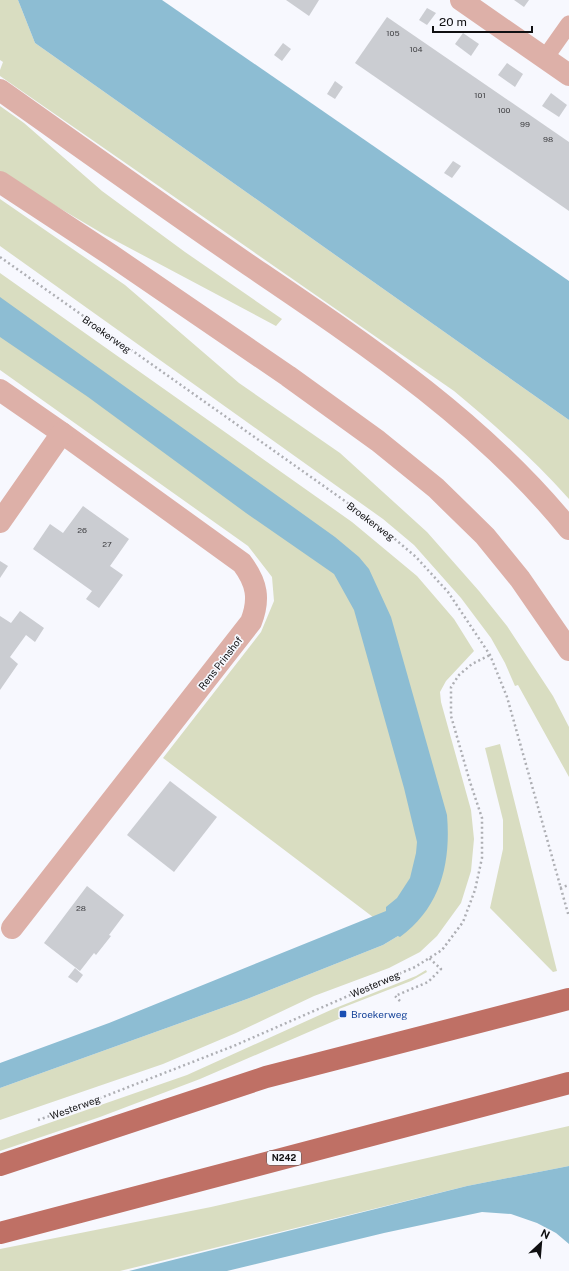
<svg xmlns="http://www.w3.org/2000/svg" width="569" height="1271" viewBox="0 0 569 1271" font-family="'Public Sans',sans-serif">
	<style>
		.green { fill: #d9ddc1 }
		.water { fill: #8dbdd3 }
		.building { fill: #cbcdd2 }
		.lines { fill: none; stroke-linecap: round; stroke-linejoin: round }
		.path { stroke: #aeafb4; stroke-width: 2.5; stroke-dasharray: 2 3; stroke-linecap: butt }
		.service { stroke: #ddb0a8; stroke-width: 17 }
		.minor { stroke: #ddb0a8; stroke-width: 22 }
		.tertiary { stroke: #ddb0a8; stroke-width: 22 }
		.primary { stroke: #bf7065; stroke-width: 22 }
		.transit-dot { fill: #1a4fb4; stroke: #f7f8fe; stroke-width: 1.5 }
		.labels { text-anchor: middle; stroke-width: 3.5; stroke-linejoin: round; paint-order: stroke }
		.number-label { font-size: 8px; fill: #3f3f42 }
		.shield { fill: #f7f8fe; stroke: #555659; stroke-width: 1 }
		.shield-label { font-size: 9px; font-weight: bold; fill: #101012 }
		.street-label { font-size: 10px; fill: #101012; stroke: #f7f8fe }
		.transit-label { font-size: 10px; fill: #164399; stroke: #f7f8fe; text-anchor: start }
	</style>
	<rect width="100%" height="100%" fill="#f7f8fe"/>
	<!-- green -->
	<g class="green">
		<path d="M0,0H18L35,43L569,420V499C534,460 495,425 454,391L0,76V70L3,62L0,60Z"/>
		<path d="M0,106L24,123L102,191L185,252L282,319L276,326L105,235L0,173Z"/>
		<path d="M0,199L125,285L239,383L340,453L427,532L479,591L507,626L553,696L569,727V777L518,685L515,686L505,663L491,638L461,598L414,545L383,519L0,246Z"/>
		<path d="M0,273L352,522L417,576L454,619L474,651L446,681L440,692L441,702L471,810L474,839L471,871L461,903L437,936L420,952L389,968L314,996L236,1033L163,1064L0,1120V1088L247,999L383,945L398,936L163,758L261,632L274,601L272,577L248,546L0,370Z"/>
		<path d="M500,744L557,971L553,972L490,908L503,849V820L485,748Z"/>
		<path d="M426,970L427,972L411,981L339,1009L341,1018L200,1079L100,1117L0,1151V1140L187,1075L333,1009L416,976Z"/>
		<path d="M569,1126V1166L467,1186L120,1271H0V1249L211,1207Z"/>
	</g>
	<!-- water -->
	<g class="water">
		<path d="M18,0H162L569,281V420L35,43Z"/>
		<path d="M0,297L335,537L359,557L369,569L391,617L447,815C451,863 441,907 400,937L398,936L383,945L247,999L0,1088V1063L109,1023L386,911V907L397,898L410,878L416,853L417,842L404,788L354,610L334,574L246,513L88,397L0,337Z"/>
		<path d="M569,1166V1244L556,1233L537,1223L511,1214L482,1212L384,1233L227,1271H129L467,1186Z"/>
	</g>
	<!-- building -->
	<g class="building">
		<path d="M286,0H319L309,16Z"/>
		<path d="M514,0H529L524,7Z"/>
		<path d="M427,8L436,13L427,25L419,20Z"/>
		<path d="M387,17L569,142V211L355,63Z"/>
		<path d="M463,33L479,44L471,56L455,44Z"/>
		<path d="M283,43L291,49L282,61L274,55Z"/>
		<path d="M507,63L523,74L515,87L498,75Z"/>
		<path d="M335,81L343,87L335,99L327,94Z"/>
		<path d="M551,93L567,105L559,117L542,106Z"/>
		<path d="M453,161L461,166L452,178L444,173Z"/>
		<path d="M83,506L129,539L110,566L123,575L99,608L86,599L92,591L33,549L50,524L63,533Z"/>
		<path d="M0,561L8,566L0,578Z"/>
		<path d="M20,611L44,628L35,642L26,635L10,657L18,664L0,690V616L11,623Z"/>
		<path d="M170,781L217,817L174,872L127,835Z"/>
		<path d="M87,886L124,915L109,935L111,936L96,955L94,953L80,971L44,943Z"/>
		<path d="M75,968L83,975L77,983L68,977Z"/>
	</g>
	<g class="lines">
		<!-- path -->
		<g class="path">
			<path d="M0,257L376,523L416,557L448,592L490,655L507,697L569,917"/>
			<path d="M560,888L569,885"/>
			<path d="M400,1001L395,996L428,982L441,969L429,958"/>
			<path d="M38,1120L85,1104L236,1045L373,985L415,967L442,950L463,922L475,890L482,858V818L470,782L451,716V687L459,675L472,664L490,655"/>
		</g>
		<!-- service -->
		<path class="service" d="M545,58L569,24"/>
		<!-- minor -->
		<g class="minor">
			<path d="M461,0L569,75"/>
			<path d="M0,390L62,433L242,563C257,583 260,599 251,622L12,928"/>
			<path d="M0,522L62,433"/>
		</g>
		<!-- tertiary -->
		<g class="tertiary">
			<path d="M0,90C82,148 163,206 246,263C361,341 481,420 569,529"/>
			<path d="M0,182L111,255L288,376L378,441L436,488L485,536L520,579L569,650"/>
		</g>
		<!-- primary -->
		<g class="primary">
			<path d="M0,1165L266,1077L569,999"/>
			<path d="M0,1233L569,1083"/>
		</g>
	</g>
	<!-- markers -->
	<rect class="transit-dot" x="339" y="1010" width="8" height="8" rx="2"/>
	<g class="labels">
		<!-- number labels -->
		<g class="number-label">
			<text x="393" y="36">105</text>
			<text x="416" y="52">104</text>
			<text x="480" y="98">101</text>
			<text x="504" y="113">100</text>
			<text x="525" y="127">99</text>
			<text x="548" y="142">98</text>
			<text x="82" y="533">26</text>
			<text x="107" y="547">27</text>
			<text x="81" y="911">28</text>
		</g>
		<!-- shield labels -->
		<rect class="shield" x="267" y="1151" width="34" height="14" rx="3"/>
		<g class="shield-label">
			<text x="284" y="1161">N242</text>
		</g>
		<!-- street labels -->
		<g class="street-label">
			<text transform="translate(107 334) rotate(35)" y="4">Broekerweg</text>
			<text transform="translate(371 521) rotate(37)" y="4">Broekerweg</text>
			<text transform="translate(220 663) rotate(-52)" y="4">Rens Prinshof</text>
			<text transform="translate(375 984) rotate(-23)" y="4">Westerweg</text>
			<text transform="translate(75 1107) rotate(-20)" y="4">Westerweg</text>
		</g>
		<!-- transit labels -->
		<g class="transit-label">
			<text x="351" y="1018">Broekerweg</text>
		</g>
	</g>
	<!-- north arrow -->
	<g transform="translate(541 1243) rotate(26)" stroke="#f7f8fe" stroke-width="3" paint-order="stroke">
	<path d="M0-3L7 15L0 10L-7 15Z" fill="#101012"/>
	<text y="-6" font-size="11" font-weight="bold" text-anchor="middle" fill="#101012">N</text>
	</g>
	<!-- scale -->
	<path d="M433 26v6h99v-6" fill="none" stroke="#101012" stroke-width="2"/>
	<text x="439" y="26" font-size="12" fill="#101012" stroke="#f7f8fe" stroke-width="3" paint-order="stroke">20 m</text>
</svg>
